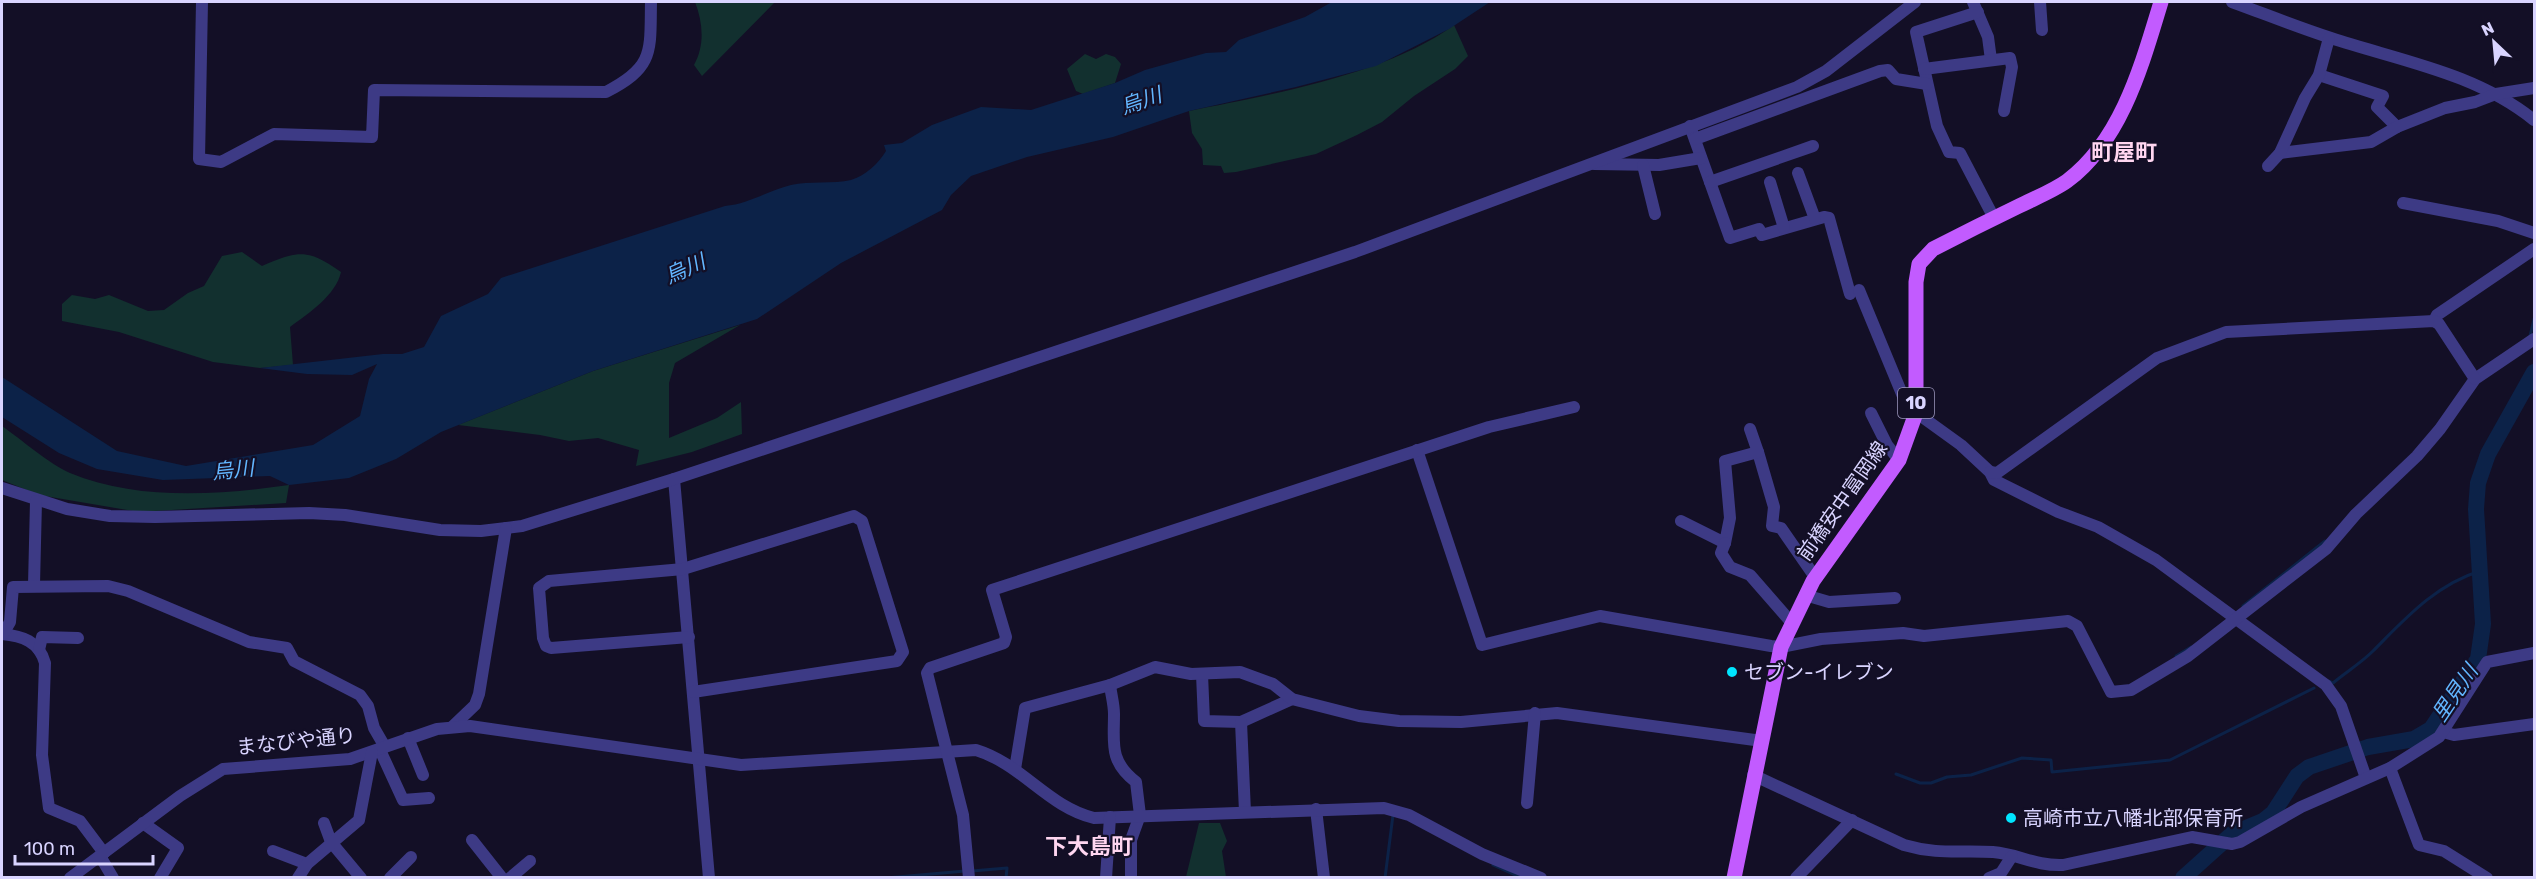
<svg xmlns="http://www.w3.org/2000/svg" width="2536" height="879" viewBox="0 0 2536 879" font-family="Rubik,'Noto Sans JP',sans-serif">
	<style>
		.green { fill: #12302f }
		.water { fill: #0c2248 }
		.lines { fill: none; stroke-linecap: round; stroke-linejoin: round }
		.stream { stroke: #0c2248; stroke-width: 3 }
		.river { stroke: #0c2248; stroke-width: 16 }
		.minor { stroke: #3d3a85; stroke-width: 12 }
		.major { stroke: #c25bff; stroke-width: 15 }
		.poi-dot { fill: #00e5ff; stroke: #130f26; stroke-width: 2 }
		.labels { text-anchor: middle; stroke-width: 4.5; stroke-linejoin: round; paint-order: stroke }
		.shield { fill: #130f26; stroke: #9e99be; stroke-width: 1.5 }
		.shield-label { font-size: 18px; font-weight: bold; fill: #d9d4ff }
		.street-label { font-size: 20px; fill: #d9d4ff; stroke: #130f26 }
		.poi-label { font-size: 20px; fill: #d9d4ff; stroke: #130f26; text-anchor: start }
		.water-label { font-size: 21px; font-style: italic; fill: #62b6ff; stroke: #130f26 }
		.quarter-label { font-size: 22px; font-weight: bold; fill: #ffd6f0; stroke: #130f26 }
	</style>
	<rect width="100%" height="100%" fill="#130f26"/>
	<!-- green -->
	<g class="green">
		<path d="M695,2H775L702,76L694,65C705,45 703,23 695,2Z"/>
		<path d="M1454,25L1468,56L1455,69L1414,96L1382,122L1357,135L1316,154L1236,172L1224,173L1221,166L1203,165L1202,149L1192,133L1189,111C1270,95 1388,74 1454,25Z"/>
		<path d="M1085,54L1096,59L1106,54L1115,57L1121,64L1115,83L1083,94L1076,91L1067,69Z"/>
		<path d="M242,252L262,266C299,250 308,249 341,272C336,295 309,313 290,327L293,365L260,368L213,362L119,332L62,321V304L72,295L95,299L109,295L148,311L164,310L188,293L204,286L222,256Z"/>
		<path d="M740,325L675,363L669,383V438L717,418L741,402L742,434L692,452L636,466L639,450L598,438L569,441L540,435L458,425L593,371Z"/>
		<path d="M2,426C22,440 48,463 70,473C137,501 219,495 289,485L286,503L139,512L39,495L2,480Z"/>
		<path d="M1199,823H1220L1227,841L1222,851L1226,877H1186Z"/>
	</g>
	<!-- water -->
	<path class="water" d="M1332,2H1490L1449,29L1376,66L1296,87L1189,111L1113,137L1027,157L971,176L951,195L942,210L841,263L757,319L593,371L441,432L396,459L349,478L289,485L270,476L163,480L97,469L59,453L2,417V377L117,451L186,466L313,445L360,416L369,379L377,364L352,375L307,374L260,368L383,354H402L424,347L441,316L488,294L501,278L725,206C749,204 767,191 791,185C809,181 834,184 851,180C865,176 879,163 886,151L884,145L902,143L932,125L981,107L1031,110L1115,83L1145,70L1206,53L1226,52L1239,40L1305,17Z"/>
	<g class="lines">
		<!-- stream -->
		<g class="stream">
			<path d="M2530,336L2534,319"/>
			<path d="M2243,606L2325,541"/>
			<path d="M2176,656L2191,647"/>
			<path d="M2329,681L2333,683C2346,672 2361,663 2373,651C2405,619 2435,585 2480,571"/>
			<path d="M1896,774L1920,783H1931L1947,777L1971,775L2022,758L2051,760L2052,772L2170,760L2314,688"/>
			<path d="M1493,865L1522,878"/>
			<path d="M972,871L1007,868L1006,878"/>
			<path d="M886,878L965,871"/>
			<path d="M1385,878L1393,815"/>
		</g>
		<!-- river -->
		<path class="river" d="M2183,878L2232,834L2263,821L2273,813L2297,776L2309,767L2368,747L2414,739L2431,729L2478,659L2483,624L2476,509L2478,483L2488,454L2534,372"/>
		<!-- minor -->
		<g class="minor">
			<path d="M202,2L199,159L221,162L274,134L372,137L374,90L606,92C655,67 650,51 651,2"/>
			<path d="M1973,2L1988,37L1991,60"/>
			<path d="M2040,2L2042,30"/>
			<path d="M2232,2C2265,14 2297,27 2331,38C2401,61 2476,73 2534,120"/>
			<path d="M1978,12L1916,32L1937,126L1949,152L1960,153L1994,218"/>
			<path d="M1924,69L2010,58L2012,67L2004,111"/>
			<path d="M2319,75L2383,96L2377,107L2397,127"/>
			<path d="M1690,126L1730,238L1759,229L1762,235L1824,217L1829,218L1850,294"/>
			<path d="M1695,139L1880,71L1888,70L1896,79L1927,84"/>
			<path d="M2280,153L2371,142L2397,127L2445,108L2475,102L2496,94L2534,88"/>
			<path d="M1594,164L1659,165L1701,158"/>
			<path d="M1643,165L1655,214"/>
			<path d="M2268,166L2280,153L2305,98L2319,75L2329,38"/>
			<path d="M1798,173L1815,219"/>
			<path d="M1710,182L1813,146"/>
			<path d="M1770,182L1784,228"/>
			<path d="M2403,203L2498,221L2534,233"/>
			<path d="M1859,290L1907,406L1961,445L1990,472L1994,480L2058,512L2098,527L2156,560L2326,685L2341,706L2366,778"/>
			<path d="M2434,321L2437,315L2534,249"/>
			<path d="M1871,413L1887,445L1899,460"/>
			<path d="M1417,450L1482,645L1600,616L1771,646L1781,647L1821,639L1903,633L1924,636L2068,621L2077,626L2111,692L2131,690L2188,656L2326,549L2356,514L2417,456L2440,429L2475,379L2534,339"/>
			<path d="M1758,452L1774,507L1772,526L1781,528L1815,577"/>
			<path d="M1990,472L1997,473L2157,358L2226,332L2434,321L2439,324L2475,379"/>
			<path d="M674,479L709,878"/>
			<path d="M2,488L67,509L110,516L155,517L309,513L345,515L440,530L481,531L522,526L674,479L1355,252L1797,87L1826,71L1915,2"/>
			<path d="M1681,521L1725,543L1730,518L1725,461L1758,452L1750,429"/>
			<path d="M1725,543L1721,553L1730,567L1750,575L1791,622"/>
			<path d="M34,585L36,501"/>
			<path d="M1805,595L1829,602L1895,598"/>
			<path d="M2,634C22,636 39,641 45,663L42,755L49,808L80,821L104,853"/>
			<path d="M3,634L10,622L13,587L108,586L128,591L249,642L287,648L294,661L360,695L368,706L374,728L385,747"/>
			<path d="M689,637L551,648L546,646L543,638L539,588L549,581L683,569L854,516L862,521L903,652L897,661L693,692"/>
			<path d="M39,650L42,637L78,638"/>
			<path d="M1202,674L1204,721L1241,722L1292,699"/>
			<path d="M1110,685C1111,694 1114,704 1114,714C1114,744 1109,761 1136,782L1140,815L1131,840V878"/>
			<path d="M1241,722L1245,812"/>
			<path d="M453,726L475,705L479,694L506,528"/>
			<path d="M2443,732L2454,735L2534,724"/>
			<path d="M408,738L423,775"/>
			<path d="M380,750L403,800L429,798"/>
			<path d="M2390,768L2419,845L2444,851L2487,878"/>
			<path d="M1015,769L1025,708L1110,685L1155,667L1191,674L1240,672L1273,684L1292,699L1359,716L1399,721L1461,722L1557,713L1762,741"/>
			<path d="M1753,775L1904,845C1938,855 1960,850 1993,852C2019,854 2034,866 2063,865L2192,837L2232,844L2240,842L2301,807L2390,768L2439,737L2487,662L2534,653"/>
			<path d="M1527,803L1535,713"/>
			<path d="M1316,809L1324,878"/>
			<path d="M143,823L178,848L160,878"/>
			<path d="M324,823L331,842L361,878"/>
			<path d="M472,840L502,878"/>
			<path d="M273,851L307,864"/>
			<path d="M100,856L113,878"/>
			<path d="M70,878L180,796L223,769L350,759L437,729L470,726L741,765L976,750C1022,764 1048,807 1094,818L1384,808L1409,815L1482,854L1541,878"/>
			<path d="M298,878L307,864L359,820L372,752"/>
			<path d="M390,878L411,857"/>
			<path d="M510,878L530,861"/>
			<path d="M969,878L963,815L927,673L930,668L1004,643L1006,637L992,590L1489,427L1574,407"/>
			<path d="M1106,878L1110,817"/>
			<path d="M1796,878L1852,820"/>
			<path d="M1989,878L2001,873L2012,856"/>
		</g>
		<!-- major -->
		<path class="major" d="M1734,878L1781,647L1813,581L1899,460L1916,413V282L1919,264L1933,249C1962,234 1990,220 2019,206C2035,198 2053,191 2067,181C2122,140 2142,64 2161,2"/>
	</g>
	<!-- markers -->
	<g class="poi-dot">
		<circle cx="1732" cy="672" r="6"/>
		<circle cx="2011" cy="818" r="6"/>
	</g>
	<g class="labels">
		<!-- shield labels -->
		<rect class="shield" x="1898" y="388" width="36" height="30" rx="4.5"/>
		<g class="shield-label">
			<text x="1916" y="409">10</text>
		</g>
		<!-- street labels -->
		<g class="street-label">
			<text transform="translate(1842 501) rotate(-55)" y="7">前橋安中富岡線</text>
			<text transform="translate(296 741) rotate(-6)" y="7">まなびや通り</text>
		</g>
		<!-- poi labels -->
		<g class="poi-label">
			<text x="1744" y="679">セブン-イレブン</text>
			<text x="2023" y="825">高崎市立八幡北部保育所</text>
		</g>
		<!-- water labels -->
		<g class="water-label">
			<text transform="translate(1141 101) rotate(-19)" y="7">烏川</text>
			<text transform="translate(685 269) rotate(-24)" y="7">烏川</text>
			<text transform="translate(233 470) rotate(-6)" y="7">烏川</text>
			<text transform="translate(2455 693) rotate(-56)" y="7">里見川</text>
		</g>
		<!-- quarter labels -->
		<g class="quarter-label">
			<text x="2124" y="160">町屋町</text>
			<text x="1089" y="854">下大島町</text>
		</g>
	</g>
	<!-- border -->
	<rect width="2536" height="879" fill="none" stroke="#d9d4ff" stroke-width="6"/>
	<!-- north arrow -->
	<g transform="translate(2494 42) rotate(334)" stroke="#130f26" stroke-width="4.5" paint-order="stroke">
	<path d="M0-4.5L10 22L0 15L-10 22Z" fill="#d9d4ff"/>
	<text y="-9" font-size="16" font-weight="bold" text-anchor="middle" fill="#d9d4ff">N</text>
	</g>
	<!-- scale -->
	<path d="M15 855v9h138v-9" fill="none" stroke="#d9d4ff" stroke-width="3"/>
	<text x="24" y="855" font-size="18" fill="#d9d4ff" stroke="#130f26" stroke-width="4.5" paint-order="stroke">100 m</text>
</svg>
